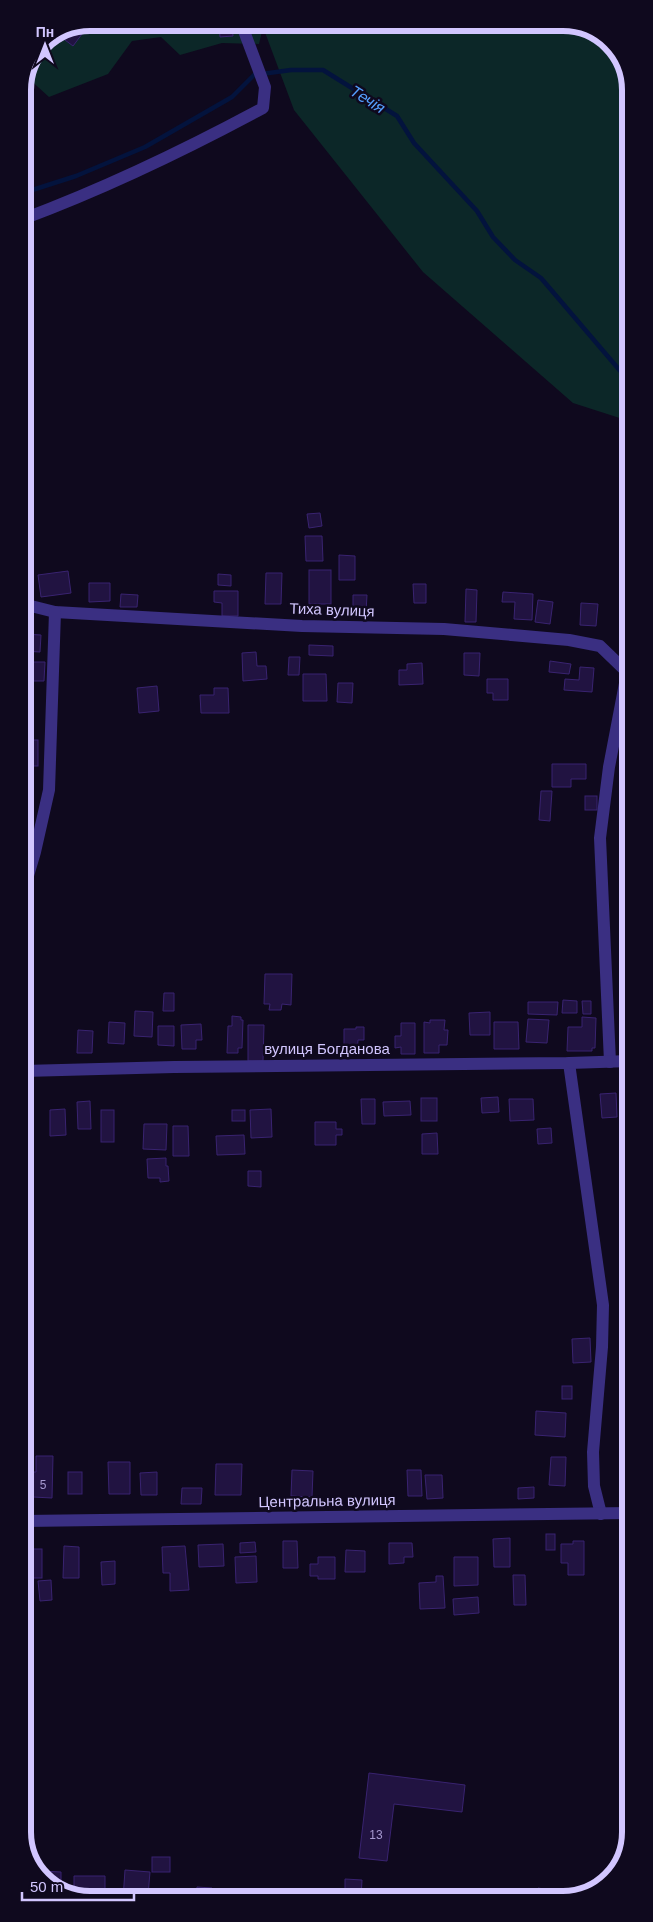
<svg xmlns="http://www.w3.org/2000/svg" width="653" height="1922" viewBox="0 0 653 1922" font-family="Arial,sans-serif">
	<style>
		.green { fill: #0c2728 }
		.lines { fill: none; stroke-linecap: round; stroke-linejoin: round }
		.stream { stroke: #03133d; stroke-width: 4.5 }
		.building { fill: #211341; stroke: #392370 }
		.minor { stroke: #3a2f82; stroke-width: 12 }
		.labels { text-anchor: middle; stroke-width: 5; stroke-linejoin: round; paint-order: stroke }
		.number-label { font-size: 12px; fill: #a699d0 }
		.street-label { font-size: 15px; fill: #d2c6ff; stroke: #0f091e }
		.water-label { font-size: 16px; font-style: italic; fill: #54a0ff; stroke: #0f091e }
		.rim { fill: none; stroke: #d2c6ff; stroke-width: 6 }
	</style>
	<rect width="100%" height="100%" fill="#0f091e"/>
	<!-- green -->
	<path class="green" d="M90,23H567L607,39L628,73L629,421L573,403L423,272L294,110L263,27L259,44L222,43L180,55L161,37L132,41L108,74L49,97L27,77L43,42Z"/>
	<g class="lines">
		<!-- stream -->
		<path class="stream" d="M23,193L76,176L145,147L232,97L254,75L291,70H323L397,116L414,143L477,211L493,237L515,260L541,278L622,373L629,376"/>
	</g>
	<!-- building -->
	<g class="building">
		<path d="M219,23H232L233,36L220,37Z"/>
		<path d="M75,29L82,34L73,46L61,37L63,34Z"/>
		<path d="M320,513L322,526L309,528L307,514Z"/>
		<path d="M305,536H322L323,561H306Z"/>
		<path d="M339,555L355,556V580H339Z"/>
		<rect x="309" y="570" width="22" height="34"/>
		<path d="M68,571L71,593L41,597L38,575Z"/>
		<path d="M266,573H282L281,604H265Z"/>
		<path d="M218,574L231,575V586L218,585Z"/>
		<path d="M89,583H110V601L89,602Z"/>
		<path d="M413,584H426V603H414Z"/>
		<path d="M466,589L477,590L476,622H465Z"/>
		<path d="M214,591H238V616H222V603L214,602Z"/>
		<path d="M503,592L533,594L532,620L514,619L515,602H502Z"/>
		<path d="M121,594L138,595L137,607H120Z"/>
		<path d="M353,595H367L366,612L353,611Z"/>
		<path d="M538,600L553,602L550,624L535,622Z"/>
		<path d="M581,603L598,604L596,626L580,625Z"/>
		<path d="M23,634L41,635L40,652L23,651Z"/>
		<path d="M309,645L333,646V656L309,655Z"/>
		<path d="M256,652L257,666H266L267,679L243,681L242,653Z"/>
		<path d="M464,653H480L479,676L464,675Z"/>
		<path d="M289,657H300L299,675H288Z"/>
		<path d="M550,661L571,664L569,674L549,672Z"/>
		<path d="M33,662H45L44,681H33Z"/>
		<path d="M422,663L423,684L399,685V670H407V664Z"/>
		<path d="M580,667L594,668L592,692L564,690L565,679L579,680Z"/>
		<path d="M303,674H326L327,701H303Z"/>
		<path d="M487,679H508V700H493V693H487Z"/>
		<path d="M338,683H353L352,703L337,702Z"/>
		<path d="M157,686L159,711L139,713L137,688Z"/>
		<path d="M214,688H228L229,713H201L200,695H214Z"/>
		<rect x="23" y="740" width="15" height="26"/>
		<path d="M552,764H586V779H571V787H552Z"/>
		<path d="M541,791H552L550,821L539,820Z"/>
		<rect x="585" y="796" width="12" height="14"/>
		<path d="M629,831V846L624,847L621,833Z"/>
		<path d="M265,974H292L291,1005L282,1004L281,1010H269L270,1004H264Z"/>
		<path d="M164,993H174V1011H163Z"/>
		<path d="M563,1000L577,1001V1013H562Z"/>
		<path d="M582,1001H591V1014H583Z"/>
		<path d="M528,1002H558L557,1015L528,1014Z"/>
		<path d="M135,1011L153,1012L152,1037L134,1036Z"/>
		<path d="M490,1012V1035H470L469,1013Z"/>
		<path d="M232,1016L241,1017V1020H243L242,1048H238V1053H227L228,1026H232Z"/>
		<path d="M582,1017L596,1018L595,1048H592V1051H567L568,1027H582Z"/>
		<path d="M528,1019L549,1020L547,1043L526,1042Z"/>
		<path d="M430,1020H445L444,1030H448L447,1045H439V1053H424V1022L430,1023Z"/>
		<path d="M109,1022L125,1023L124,1044L108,1043Z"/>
		<path d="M494,1022H518L519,1049H494Z"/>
		<path d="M401,1023H415V1054H401V1047L395,1048V1036H401Z"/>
		<path d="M201,1024L202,1040H196V1049H182L181,1025Z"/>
		<path d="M248,1025H264L263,1061H248Z"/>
		<path d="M158,1026H174V1046L158,1045Z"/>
		<path d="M356,1027H364V1040H358L357,1053H344V1029H356Z"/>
		<path d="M78,1030L93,1031L92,1053H77Z"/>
		<path d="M616,1093L617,1117L602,1118L600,1094Z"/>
		<path d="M498,1097L499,1112L482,1113L481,1098Z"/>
		<rect x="421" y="1098" width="16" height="23"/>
		<path d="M361,1099H375V1124H362Z"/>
		<path d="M509,1099H533L534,1120L510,1121Z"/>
		<path d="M90,1101L91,1129H78L77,1102Z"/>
		<path d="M410,1101L411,1115L384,1116L383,1102Z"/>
		<path d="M65,1109L66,1135L50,1136V1110Z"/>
		<path d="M271,1109L272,1137L251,1138L250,1110Z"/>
		<rect x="101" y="1110" width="13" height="32"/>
		<rect x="232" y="1110" width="13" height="11"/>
		<path d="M315,1122H336V1129H342V1135H336V1145H315Z"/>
		<path d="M144,1124H167L166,1150L143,1149Z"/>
		<path d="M173,1126H188L189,1156H173Z"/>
		<path d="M551,1128L552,1143L538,1144L537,1129Z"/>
		<path d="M437,1133L438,1154H422V1134Z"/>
		<path d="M244,1135L245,1154L217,1155L216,1136Z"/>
		<path d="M166,1158V1166H168L169,1181L160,1182V1178H148L147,1159Z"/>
		<path d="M248,1171H261V1187L248,1186Z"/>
		<path d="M590,1338L591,1362L573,1363L572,1339Z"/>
		<rect x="562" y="1386" width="10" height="13"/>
		<path d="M536,1411L566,1413L565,1437L535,1435Z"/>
		<path d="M36,1456H53L52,1498L33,1497V1472H36Z"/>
		<path d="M551,1457H566L565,1486L549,1485Z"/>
		<path d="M108,1462H130V1494H109Z"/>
		<path d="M216,1464H242L241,1495H215Z"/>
		<path d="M292,1470L313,1471L312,1497L291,1496Z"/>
		<path d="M407,1470H421L422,1496H408Z"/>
		<rect x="68" y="1472" width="14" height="22"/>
		<path d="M157,1472V1495H141L140,1473Z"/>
		<path d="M425,1475H442L443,1498L427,1499Z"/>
		<path d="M534,1487V1498L518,1499V1488Z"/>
		<path d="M182,1488H202L201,1504H181Z"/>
		<rect x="546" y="1534" width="9" height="16"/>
		<path d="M510,1538V1567H494L493,1539Z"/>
		<rect x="626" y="1539" width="4" height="14"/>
		<path d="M283,1541H297L298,1568H283Z"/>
		<path d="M573,1541H584V1575H568V1563H561V1544H573Z"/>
		<path d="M255,1542L256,1552L240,1553V1543Z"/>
		<path d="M389,1543H412L413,1557H404V1563L389,1564Z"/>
		<path d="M223,1544L224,1566L199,1567L198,1545Z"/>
		<path d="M64,1546L79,1547V1578H63Z"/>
		<path d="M185,1546L189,1590L170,1591V1573H163L162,1547Z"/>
		<rect x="26" y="1549" width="16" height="29"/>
		<path d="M346,1550L365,1551V1572H345Z"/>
		<path d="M256,1556L257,1582L236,1583L235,1557Z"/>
		<path d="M318,1557H335V1579H318V1576H310V1564H318Z"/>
		<path d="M454,1557H478V1585L454,1586Z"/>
		<path d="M115,1561V1584L102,1585L101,1562Z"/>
		<path d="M513,1575H525L526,1605H514Z"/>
		<path d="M436,1576H443L445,1608L420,1609L419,1583L436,1582Z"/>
		<path d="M51,1580L52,1600L40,1601L38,1581Z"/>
		<path d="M478,1597L479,1613L454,1615L453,1599Z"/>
		<path d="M369,1773L465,1785L462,1812L394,1804L387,1861L359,1858Z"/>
		<path d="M25,1849H35L34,1864Z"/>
		<rect x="152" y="1857" width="18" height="15"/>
		<path d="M125,1870L150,1872L148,1895L142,1894L141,1899H123Z"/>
		<path d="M40,1871L61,1872V1889L46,1883Z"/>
		<path d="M74,1876H105V1894H96V1899H86L74,1895Z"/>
		<path d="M345,1879L362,1880L361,1898H345Z"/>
		<path d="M197,1887L212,1888L211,1899H196Z"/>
		<path d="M538,1888L550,1890L549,1897H536Z"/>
		<path d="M319,1889L339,1891L338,1898H319Z"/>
		<path d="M384,1889L415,1892L414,1898H383Z"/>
		<path d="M242,1890L267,1891V1899H242Z"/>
		<path d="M151,1894H173L172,1899H151Z"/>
	</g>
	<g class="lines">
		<!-- minor -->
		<g class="minor">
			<path d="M41,52L47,40"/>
			<path d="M23,219C106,188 185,150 263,108L265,87L241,23"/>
			<path d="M23,604L55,612L302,626L444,629L569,640L600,646L629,674"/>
			<path d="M24,889L35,852L49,790L55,612"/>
			<path d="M610,1062L600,838L609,767L627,673"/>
			<path d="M569,1063L603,1305L602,1347L593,1452L594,1486L601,1514"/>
			<path d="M24,1071L174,1067L569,1063L630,1061"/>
			<path d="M24,1521L630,1513"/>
		</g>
	</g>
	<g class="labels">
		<!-- number labels -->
		<g class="number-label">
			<text x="43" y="1489">5</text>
			<text x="376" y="1839">13</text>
		</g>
		<!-- street labels -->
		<g class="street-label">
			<text transform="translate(332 610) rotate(2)" y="5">Тиха вулиця</text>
			<text x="327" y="1054">вулиця Богданова</text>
			<text transform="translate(327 1501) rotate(-1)" y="5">Центральна вулиця</text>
		</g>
		<!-- water labels -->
		<g class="water-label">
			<text transform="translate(368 99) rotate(32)" y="6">Течія</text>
		</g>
	</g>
	<!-- crop -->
	<path d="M0 0H653V1922H0ZM90 31H563A59 59 0 0 1 622 90V1832A59 59 0 0 1 563 1891H90A59 59 0 0 1 31 1832V90A59 59 0 0 1 90 31Z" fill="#0f091e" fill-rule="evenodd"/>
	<path class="rim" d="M90 31H563A59 59 0 0 1 622 90V1832A59 59 0 0 1 563 1891H90A59 59 0 0 1 31 1832V90A59 59 0 0 1 90 31Z"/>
	<!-- north arrow -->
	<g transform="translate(45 45)" stroke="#0f091e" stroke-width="4" paint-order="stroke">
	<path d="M0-4L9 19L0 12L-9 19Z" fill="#d2c6ff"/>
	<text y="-8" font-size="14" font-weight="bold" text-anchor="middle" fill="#d2c6ff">Пн</text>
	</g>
	<!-- scale -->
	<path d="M22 1892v8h112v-8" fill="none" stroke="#d2c6ff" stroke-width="2.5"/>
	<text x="30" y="1892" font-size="15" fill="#d2c6ff" stroke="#0f091e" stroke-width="4" paint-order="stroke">50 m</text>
</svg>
